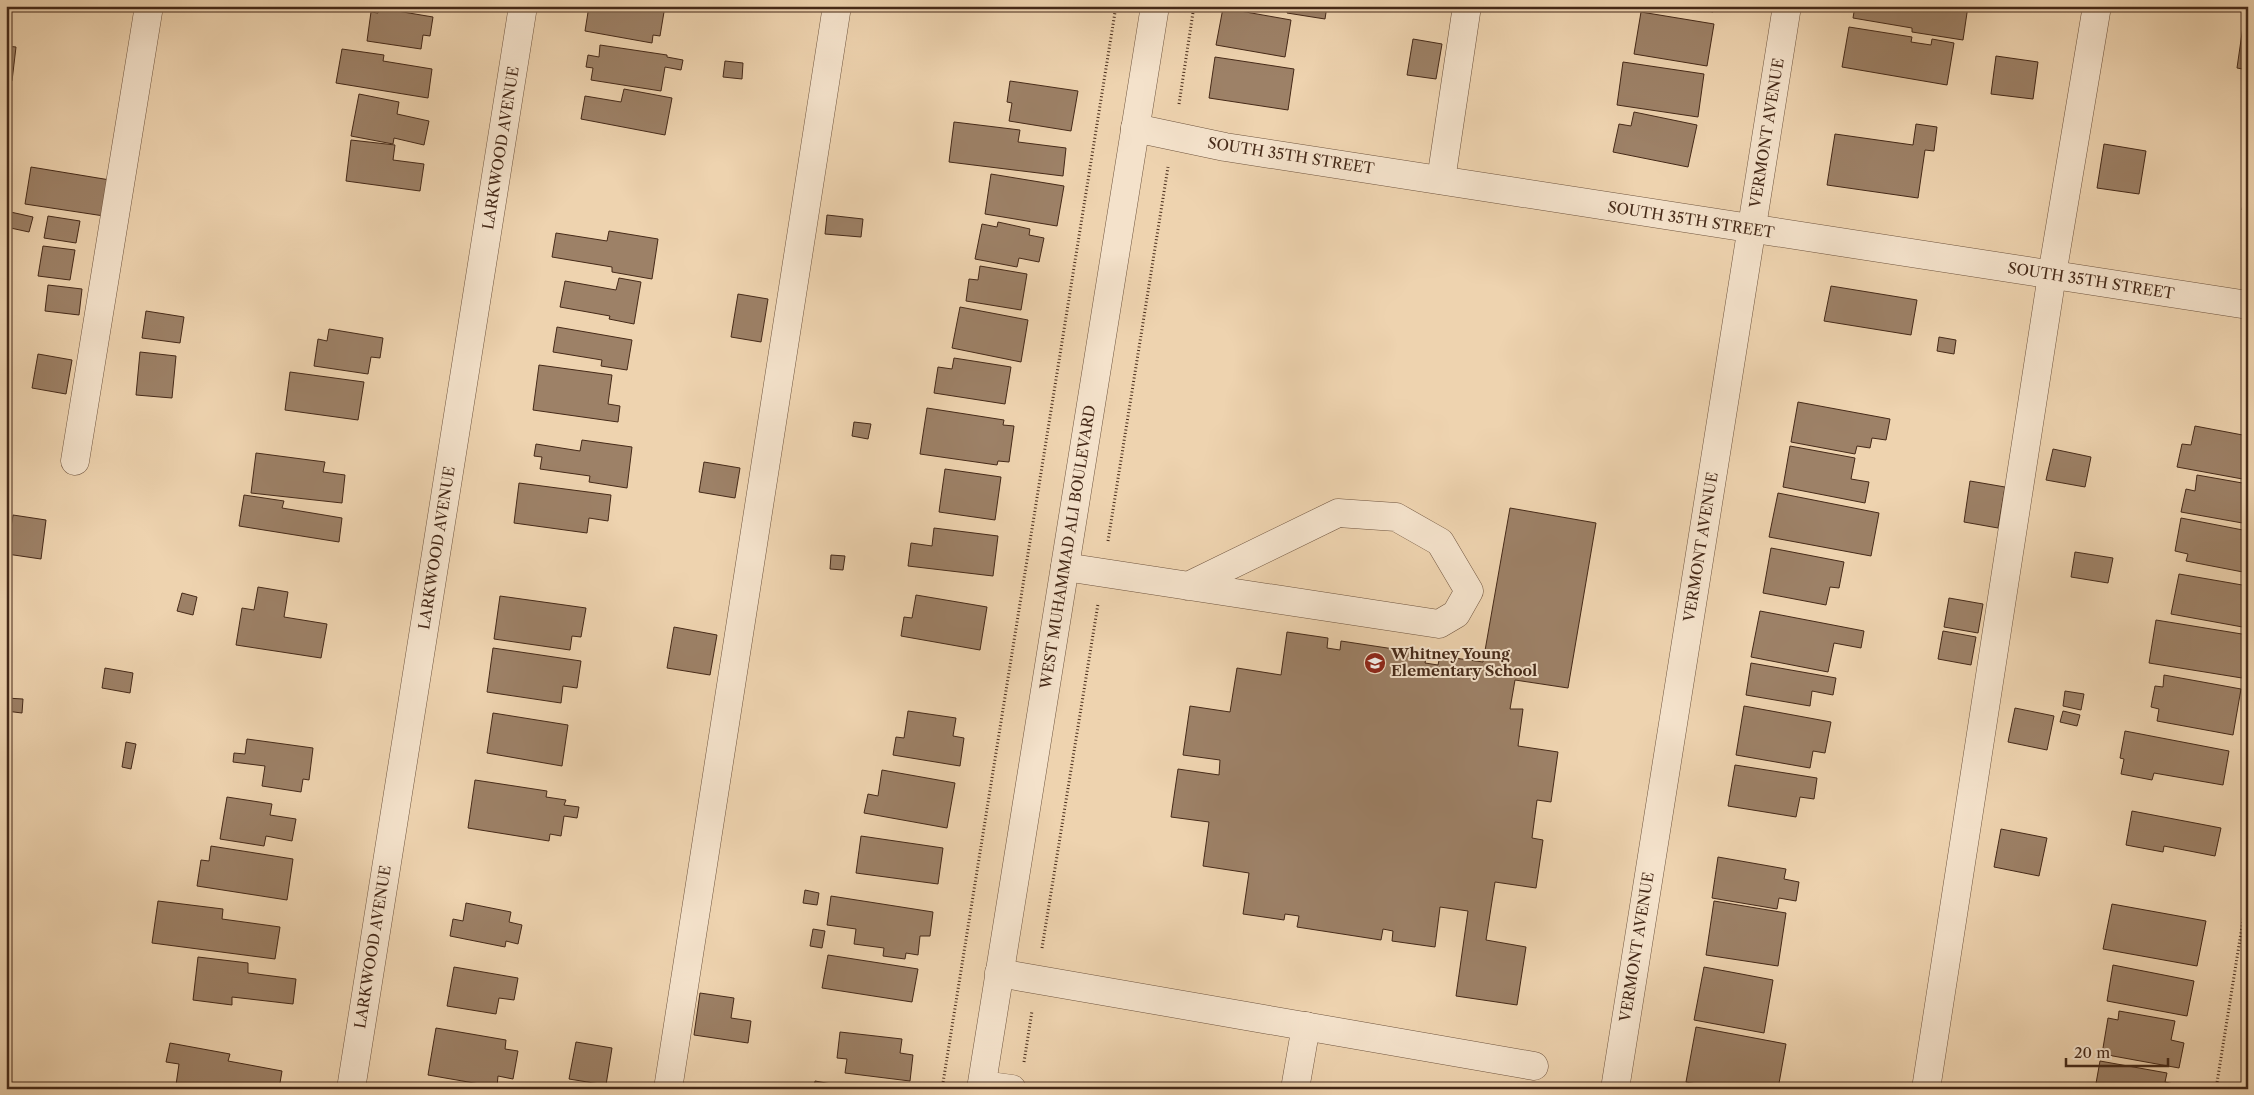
<svg xmlns="http://www.w3.org/2000/svg" width="2254" height="1095" viewBox="0 0 2254 1095" font-family="'Libre Caslon Text',serif">
	<style>
		.building { fill: #9d8167; stroke: #452918 }
		.lines { fill: none; stroke-linecap: round; stroke-linejoin: round }
		.minor-casing { stroke: #6f543e; stroke-width: 29 }
		.path { stroke: #452918; stroke-width: 3; stroke-dasharray: 1 2.5; stroke-linecap: butt }
		.minor { stroke: #f4e2cb; stroke-width: 28 }
		.labels { text-anchor: middle; stroke-width: 4; stroke-linejoin: round; paint-order: stroke }
		.street-label { font-size: 15px; fill: #452918; stroke: #f4e2cb }
		.poi-label { font-size: 15px; font-weight: bold; fill: #452918; stroke: #f4e2cb; text-anchor: start }
	</style>
	<rect width="100%" height="100%" fill="#eed3af"/>
	<filter id="stains"><feTurbulence type="fractalNoise" baseFrequency=".004" numOctaves="4"/><feColorMatrix values="0 0 0 0 .2 0 0 0 0 .09 0 0 0 0 .02 0 0 0 .5 -.17"/></filter>
	<radialGradient id="worn" r=".72"><stop offset=".6" stop-color="#630" stop-opacity="0"/><stop offset="1" stop-color="#630" stop-opacity=".3"/></radialGradient>
	<!-- building -->
	<g class="building">
		<path d="M589,6H665L660,36L653,35L652,43L585,31Z"/>
		<path d="M1285,6H1327L1325,19L1287,13L1288,7Z"/>
		<path d="M1678,6H1714L1713,12Z"/>
		<path d="M1855,6H1968L1963,40L1912,32V28L1853,18Z"/>
		<path d="M379,8L433,17L430,36L423,35L421,49L367,41L371,12L378,13Z"/>
		<path d="M1223,8L1291,20L1285,57L1216,45Z"/>
		<path d="M1641,12L1714,24L1707,66L1634,54Z"/>
		<path d="M2243,26L2248,27V70L2237,68Z"/>
		<path d="M1849,27L1912,37L1911,42L1931,45L1932,39L1954,43L1947,85L1842,67Z"/>
		<path d="M1413,39L1442,44L1436,79L1407,75Z"/>
		<path d="M600,45L667,55V57L683,60L681,70L665,67L661,91L591,80L593,68L586,67L588,55L599,57Z"/>
		<path d="M6,46L16,47L12,81L6,80Z"/>
		<path d="M342,49L384,55L383,61L432,69L428,98L336,83Z"/>
		<path d="M1996,56L2038,62L2033,99L1991,94Z"/>
		<path d="M1215,57L1294,69L1288,110L1209,98Z"/>
		<path d="M725,61L743,63L742,79L723,77Z"/>
		<path d="M1623,62L1704,74L1698,117L1617,105Z"/>
		<path d="M1010,81L1078,91L1071,131L1009,121L1012,103L1007,102Z"/>
		<path d="M624,89L672,98L665,135L581,119L585,96L621,102Z"/>
		<path d="M359,94L399,102L397,114L429,121L424,145L394,138L393,144L351,136Z"/>
		<path d="M1634,112L1697,125L1688,167L1613,152L1619,124L1631,126Z"/>
		<path d="M954,122L1020,130L1018,142L1066,148L1063,176L949,162Z"/>
		<path d="M1916,124L1937,127L1934,151L1925,150L1918,198L1827,185L1835,134L1913,145Z"/>
		<path d="M351,140L395,145L393,160L424,164L420,191L346,181Z"/>
		<path d="M2104,144L2146,151L2139,194L2097,188Z"/>
		<path d="M31,167L110,180L104,216L25,204Z"/>
		<path d="M2248,171V211L2242,210Z"/>
		<path d="M991,174L1064,186L1057,226L985,214Z"/>
		<path d="M6,211L33,217L29,232L6,227Z"/>
		<path d="M827,215L863,219L861,237L825,234Z"/>
		<path d="M48,216L80,221L76,243L44,238Z"/>
		<path d="M998,222L1030,229L1029,235L1044,238L1039,262L1019,258L1017,267L975,259L982,224L997,227Z"/>
		<path d="M609,231L658,239L652,279L612,272V267L552,257L556,233L607,241Z"/>
		<path d="M43,246L75,250L70,280L38,276Z"/>
		<path d="M980,266L1027,274L1021,310L966,301L969,279L978,280Z"/>
		<path d="M619,278L641,282L634,324L609,319L610,316L560,307L565,281L616,290Z"/>
		<path d="M48,285L82,289L79,315L45,311Z"/>
		<path d="M1831,286L1917,300L1911,335L1824,321Z"/>
		<path d="M738,294L768,299L761,342L731,337Z"/>
		<path d="M960,307L1028,320L1021,362L952,348Z"/>
		<path d="M146,311L184,317L180,343L142,338Z"/>
		<path d="M557,327L632,340L627,370L601,366L602,360L553,352Z"/>
		<path d="M329,329L383,338L380,358L371,357L368,374L314,366L318,339L327,341Z"/>
		<path d="M1939,337L1956,340L1954,354L1937,351Z"/>
		<path d="M140,352L176,356L172,398L136,395Z"/>
		<path d="M38,354L72,360L66,394L32,388Z"/>
		<path d="M954,358L1011,367L1005,404L934,393L938,367L952,369Z"/>
		<path d="M539,365L612,375L608,404L620,406L618,422L533,410Z"/>
		<path d="M290,372L364,382L358,420L285,410Z"/>
		<path d="M1798,402L1890,419L1886,440L1872,438L1870,448L1857,446L1855,454L1791,442Z"/>
		<path d="M927,408L1004,420L1003,425L1014,426L1009,462L998,461L997,465L920,454Z"/>
		<path d="M854,422L871,424L868,439L852,436Z"/>
		<path d="M2195,426L2248,436V480L2177,467L2182,444L2191,445Z"/>
		<path d="M582,440L632,447L627,488L589,482L590,476L540,469L542,457L534,456L536,444L580,451Z"/>
		<path d="M1790,446L1855,458L1851,479L1869,482L1865,503L1783,487Z"/>
		<path d="M2053,449L2091,457L2085,487L2046,480Z"/>
		<path d="M256,453L325,462L323,472L345,475L342,503L251,493Z"/>
		<path d="M704,462L740,468L735,498L699,492Z"/>
		<path d="M945,469L1001,477L995,520L939,512Z"/>
		<path d="M2197,475L2248,484V524L2181,512L2186,489L2195,491Z"/>
		<path d="M1970,481L2005,487L1998,528L1964,522Z"/>
		<path d="M519,483L611,495L608,521L589,518L587,533L514,523Z"/>
		<path d="M1778,493L1879,513L1871,556L1769,537Z"/>
		<path d="M244,495L284,501L282,508L342,518L339,542L239,526Z"/>
		<path d="M1510,508L1596,523L1568,688L1515,680L1510,709H1523L1518,746L1558,752L1551,802L1537,800L1532,838L1543,840L1536,888L1495,882L1486,940L1526,947L1517,1005L1456,996L1468,911L1440,907L1435,947L1392,941L1393,931L1383,929L1381,940L1297,927L1299,916L1285,914L1284,920L1243,914L1249,873L1203,866L1209,822L1171,817L1178,769L1219,775L1220,760L1183,755L1190,706L1230,712L1237,668L1281,675L1287,632L1328,638L1327,648L1340,650L1341,641L1427,654L1425,663L1438,665L1440,656L1483,662Z"/>
		<path d="M13,515L46,520L41,559L7,554Z"/>
		<path d="M2181,518L2248,531V573L2186,561L2188,554L2175,551Z"/>
		<path d="M934,528L998,536L993,576L908,566L911,543L932,546Z"/>
		<path d="M1771,548L1844,562L1839,588L1830,587L1826,605L1763,593Z"/>
		<path d="M2075,552L2113,558L2108,583L2071,577Z"/>
		<path d="M831,555L845,556L843,570L830,569Z"/>
		<path d="M2179,574L2248,586V628L2171,614Z"/>
		<path d="M258,587L288,592L284,617L327,624L321,658L236,645L242,608L254,610Z"/>
		<path d="M182,593L197,597L193,615L177,611Z"/>
		<path d="M916,595L987,607L980,650L901,636L904,617L912,618Z"/>
		<path d="M500,596L586,608L581,637L572,636L570,650L494,639Z"/>
		<path d="M1949,598L1983,604L1978,633L1944,627Z"/>
		<path d="M1760,611L1864,631L1861,648L1834,643L1828,672L1751,657Z"/>
		<path d="M2156,620L2248,635L2242,678L2149,663Z"/>
		<path d="M674,627L717,635L710,675L667,668Z"/>
		<path d="M1943,631L1976,637L1971,665L1938,659Z"/>
		<path d="M493,648L581,661L577,688L563,686L561,703L487,692Z"/>
		<path d="M1751,663L1836,678L1833,695L1812,691L1810,706L1746,695Z"/>
		<path d="M105,668L133,673L130,693L102,688Z"/>
		<path d="M2164,675L2241,689L2233,735L2157,721L2159,709L2151,707L2155,686L2163,687Z"/>
		<path d="M2065,691L2084,694L2081,710L2063,706Z"/>
		<path d="M6,698L23,699L22,713L6,711Z"/>
		<path d="M1744,706L1831,722L1825,753L1813,751L1810,768L1736,755Z"/>
		<path d="M2015,708L2054,716L2047,750L2008,742Z"/>
		<path d="M908,711L956,718L953,736L964,738L960,766L893,755L896,737L904,738Z"/>
		<path d="M2063,711L2080,715L2077,726L2060,722Z"/>
		<path d="M493,713L568,725L562,766L487,753Z"/>
		<path d="M2125,731L2229,751L2223,785L2154,773L2152,780L2121,774L2124,759L2120,758Z"/>
		<path d="M247,739L313,748L309,780L303,779L301,792L262,786L265,766L233,762L234,753L245,754Z"/>
		<path d="M126,742L136,744L131,769L122,767Z"/>
		<path d="M1735,765L1817,778L1814,799L1800,797L1796,817L1728,806Z"/>
		<path d="M882,770L955,783L947,828L864,813L868,794L878,796Z"/>
		<path d="M475,780L547,791L546,797L566,800L564,805L579,807L577,818L564,816L561,836L550,834L549,841L468,828Z"/>
		<path d="M227,797L272,804L270,815L296,819L292,841L266,836L264,846L220,839Z"/>
		<path d="M2132,811L2221,828L2215,856L2164,846L2163,852L2126,845Z"/>
		<path d="M2001,829L2047,838L2039,876L1994,867Z"/>
		<path d="M861,836L943,848L938,884L856,873Z"/>
		<path d="M211,846L293,859L287,900L197,886L201,860L209,861Z"/>
		<path d="M1718,857L1786,869L1784,879L1799,882L1796,901L1779,898L1777,909L1712,898Z"/>
		<path d="M805,890L819,893L817,905L803,903Z"/>
		<path d="M831,896L933,912L930,936H920L918,955L906,953L905,959L883,956L884,948L854,944L856,929L827,925Z"/>
		<path d="M158,901L223,909L222,919L280,927L275,959L152,943Z"/>
		<path d="M1714,901L1786,913L1778,966L1706,955Z"/>
		<path d="M466,903L511,912L509,922L522,925L518,944L506,941L505,947L450,936L453,919L463,921Z"/>
		<path d="M2112,904L2206,921L2197,966L2103,949Z"/>
		<path d="M813,929L825,931L822,948L810,946Z"/>
		<path d="M828,955L918,969L912,1002L822,988Z"/>
		<path d="M198,957L248,963V973L296,979L293,1004L232,997V1005L193,1000Z"/>
		<path d="M2113,965L2194,981L2187,1016L2107,1001Z"/>
		<path d="M454,967L518,978L514,1000L499,998L496,1014L447,1006Z"/>
		<path d="M1704,967L1773,980L1764,1033L1694,1020Z"/>
		<path d="M700,993L734,998L731,1018L751,1021L748,1043L694,1035Z"/>
		<path d="M2119,1011L2175,1021L2171,1040L2184,1043L2179,1068L2102,1054L2108,1018L2118,1020Z"/>
		<path d="M1696,1027L1786,1044L1778,1089H1722L1686,1082Z"/>
		<path d="M436,1028L506,1040L505,1049L518,1051L513,1079L498,1076L497,1087L428,1075Z"/>
		<path d="M840,1032L902,1039L900,1053L913,1055L910,1081L845,1073L847,1059L837,1058Z"/>
		<path d="M576,1042L612,1048L606,1085L569,1079Z"/>
		<path d="M170,1043L230,1054L228,1061L282,1071L279,1089H236L219,1086L218,1089H200L176,1085L179,1064L166,1062Z"/>
		<path d="M2100,1061L2167,1073L2165,1082L2178,1085L2177,1089H2095Z"/>
		<path d="M815,1081L859,1089H814Z"/>
	</g>
	<g class="lines">
		<!-- minor casing -->
		<g class="minor-casing">
			<g id="minor">
				<path d="M1135,128L1225,147L2248,305"/>
				<path d="M1441,180L1467,6"/>
				<path d="M75,461L149,6"/>
				<path d="M1065,567L1439,624L1456,614L1469,591L1440,542L1396,517L1338,513L1188,586"/>
				<path d="M999,973L1534,1066"/>
				<path d="M982,1085L1012,1089"/>
				<path d="M351,1089L523,6"/>
				<path d="M668,1089L837,6"/>
				<path d="M981,1089L1155,6"/>
				<path d="M1295,1089L1306,1026"/>
				<path d="M1615,1089L1787,6"/>
				<path d="M1926,1089L2052,275L2097,6"/>
			</g>
		</g>
		<!-- path -->
		<g class="path">
			<path d="M1179,104L1194,6"/>
			<path d="M1108,541L1168,167"/>
			<path d="M1042,948L1098,604"/>
			<path d="M1024,1062L1032,1011"/>
			<path d="M942,1089L1116,6"/>
			<path d="M2216,1089L2248,889"/>
		</g>
		<!-- minor -->
		<use href="#minor" class="minor"/>
	</g>
	<!-- icons -->
	<defs>
		<g id="school-disc" transform="scale(1.125)"><circle r="9.5" fill="#8f2418" stroke="#f4e2cb"/><path d="M0-5L7-2L0 1L-7-2ZM-4 1L0 2.5L4 1V4Q0 6-4 4Z" fill="#fff"/></g>
	</defs>
	<g fill-rule="evenodd">
		<use href="#school-disc" x="1375" y="663"/>
	</g>
	<g class="labels">
		<!-- street labels -->
		<g class="street-label">
			<text transform="translate(1767 133) rotate(-81)" y="5">VERMONT AVENUE</text>
			<text transform="translate(501 148) rotate(-81)" y="5">LARKWOOD AVENUE</text>
			<text transform="translate(1291 156) rotate(9)" y="5">SOUTH 35TH STREET</text>
			<text transform="translate(1691 220) rotate(9)" y="5">SOUTH 35TH STREET</text>
			<text transform="translate(2091 281) rotate(9)" y="5">SOUTH 35TH STREET</text>
			<text transform="translate(1068 547) rotate(-81)" y="5">WEST MUHAMMAD ALI BOULEVARD</text>
			<text transform="translate(1701 547) rotate(-81)" y="5">VERMONT AVENUE</text>
			<text transform="translate(437 548) rotate(-81)" y="5">LARKWOOD AVENUE</text>
			<text transform="translate(373 947) rotate(-81)" y="5">LARKWOOD AVENUE</text>
			<text transform="translate(1637 947) rotate(-81)" y="5">VERMONT AVENUE</text>
		</g>
		<!-- poi labels -->
		<g class="poi-label">
			<text x="1391" y="659">Whitney Young<tspan x="1391" dy="17">Elementary School</tspan></text>
		</g>
	</g>
	<!-- margin -->
	<rect width="2254" height="1095" fill="none" stroke="#eed3af" stroke-width="25"/>
	<rect x="8" y="8" width="2239" height="1080" fill="none" stroke="#452918" stroke-width="2.5"/>
	<rect x="12" y="12" width="2229" height="1070" fill="none" stroke="#452918"/>
	<!-- scale -->
	<path d="M2066 1058v8h102v-8" fill="none" stroke="#452918" stroke-width="2.5"/>
	<text x="2074" y="1058" font-size="15" fill="#452918" stroke="#f4e2cb" stroke-width="4" paint-order="stroke">20 m</text>
	<rect width="100%" height="100%" filter="url(#stains)"/>
	<rect width="100%" height="100%" fill="url(#worn)"/>
</svg>
